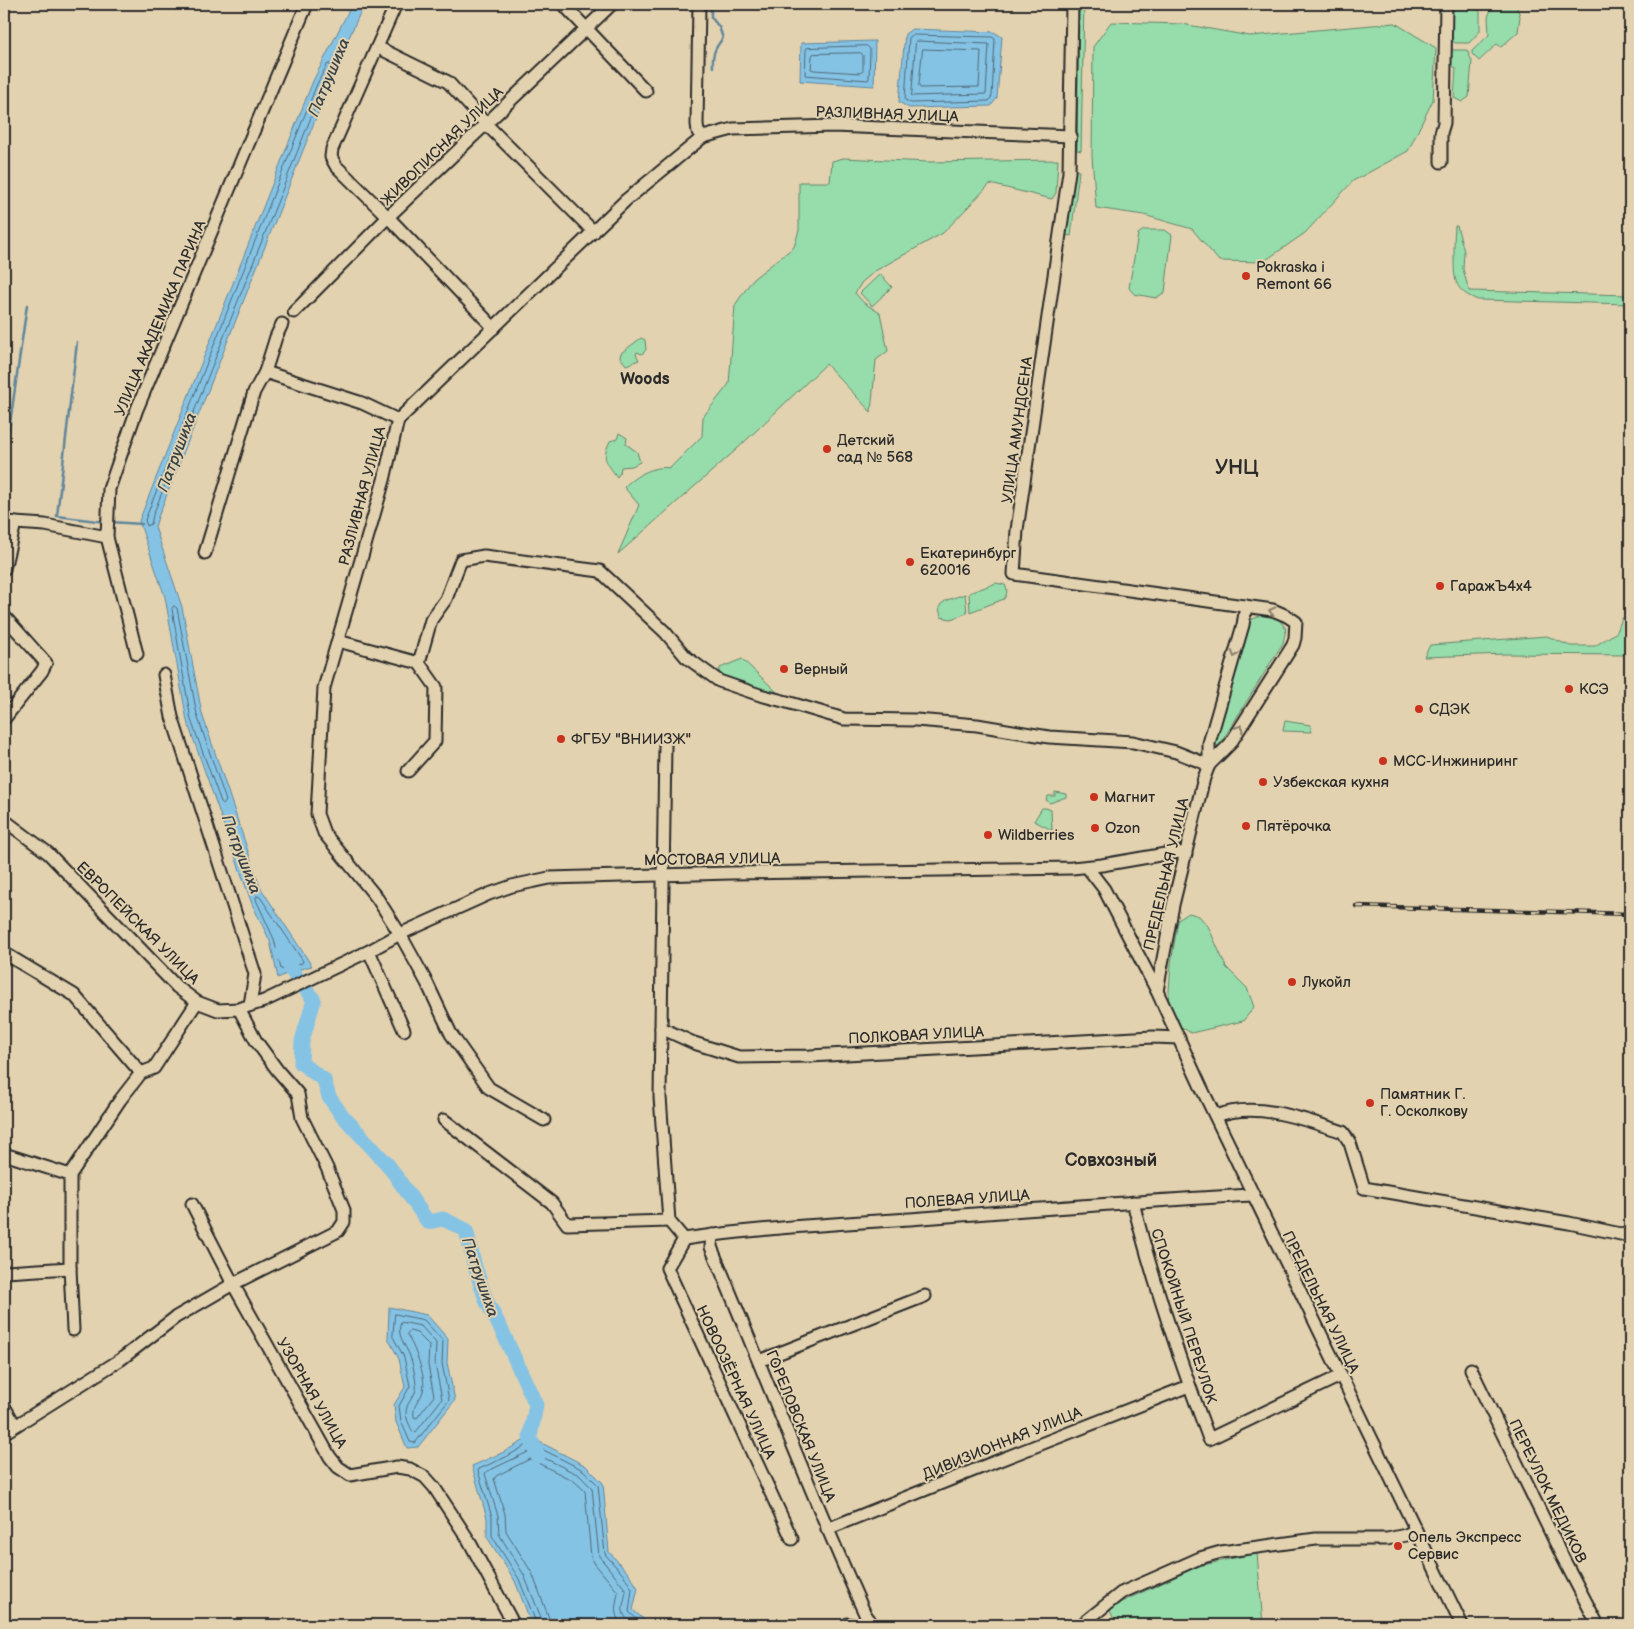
<svg xmlns="http://www.w3.org/2000/svg" width="1634" height="1629" viewBox="0 0 1634 1629" font-family="'Balsamiq Sans',sans-serif">
	<style>
		.green { fill: #96ddab; stroke: #60846b }
		.water { fill: #85c3e5; stroke: #61869b }
		.lines { fill: none; stroke-linecap: round; stroke-linejoin: round }
		.shore { stroke: #4f6875; stroke-width: 1 }
		.stream { stroke: #61869b; stroke-width: 2.5 }
		.river { stroke: #85c3e5; stroke-width: 15 }
		.minor-casing { stroke: #2b2b2b; stroke-width: 15 }
		.minor { stroke: #e3d2af; stroke-width: 11 }
		.rail-casing { stroke: #2b2b2b; stroke-width: 4.5 }
		.rail { stroke: #e3d2af; stroke-width: 2.5; stroke-dasharray: 8; stroke-linecap: butt }
		.oneway { stroke: #877e6d }
		.poi-dot { fill: #c8321e; stroke: #e3d2af; stroke-width: 2 }
		.labels { text-anchor: middle; stroke-width: 4; stroke-linejoin: round; paint-order: stroke }
		.street-label { font-size: 15px; fill: #2b2b2b; stroke: #e3d2af }
		.poi-label { font-size: 15px; fill: #2b2b2b; stroke: #e3d2af; text-anchor: start }
		.water-label { font-size: 16px; font-style: italic; fill: #384247; stroke: #e3d2af }
		.neighbourhood-label { font-size: 16px; font-weight: bold; fill: #2b2b2b; stroke: #e3d2af }
		.quarter-label { font-size: 18px; font-weight: bold; fill: #2b2b2b; stroke: #e3d2af }
		.district-label { font-size: 20px; font-weight: bold; fill: #2b2b2b; stroke: #e3d2af }
	</style>
	<rect width="100%" height="100%" fill="#e3d2af"/>
	<filter id="ink" filterUnits="userSpaceOnUse"><feTurbulence type="fractalNoise" baseFrequency=".02" numOctaves="2"/><feDisplacementMap in="SourceGraphic" scale="10" xChannelSelector="R" yChannelSelector="G"/><feConvolveMatrix kernelMatrix="1 2 1 2 8 2 1 2 1" color-interpolation-filters="sRGB"/></filter>
	<g filter="url(#ink)">
		<!-- green -->
		<g class="green">
			<path d="M1079,4H1084L1081,151L1077,150Z"/>
			<path d="M1457,6H1476L1480,12V31L1469,43H1455L1451,39L1452,11Z"/>
			<path d="M1492,7H1517L1520,16L1518,32L1501,47L1497,44L1479,61L1472,54V51L1489,35L1488,17Z"/>
			<path d="M1111,22L1182,24L1250,36L1395,23L1436,48L1433,100L1408,151L1353,181L1305,233L1263,262L1219,261L1192,229L1144,215L1096,208L1092,156L1093,47Z"/>
			<path d="M1450,50H1467L1472,61L1469,97L1462,102L1454,98L1456,68L1450,64Z"/>
			<path d="M843,158L928,162L1058,160L1056,193L1052,199L990,184L943,233L875,271L862,282L855,293L864,303L880,313L888,351L876,360L871,412L826,364L737,449L618,554L639,505L624,487C635,476 654,465 670,468L702,436L703,417L729,384L735,305L753,279L794,247L799,230V182H830L832,161Z"/>
			<path d="M1074,170L1079,171L1071,236L1066,235Z"/>
			<path d="M1455,226H1457L1464,251L1463,269L1469,291L1630,295V304L1478,300C1455,291 1454,281 1454,259C1454,248 1454,237 1455,226Z"/>
			<path d="M1144,230H1165L1172,235L1165,292L1156,298L1134,294L1129,288L1138,234Z"/>
			<path d="M880,274L892,287L872,306L860,293Z"/>
			<path d="M641,338L645,340L646,350L642,354L637,352L636,354L639,360L626,365L620,357L621,353Z"/>
			<path d="M619,433L627,438L626,444L637,452L640,462L632,466L621,467L620,473L617,477C606,461 601,460 610,441L617,439Z"/>
			<path d="M996,583L1005,585C1008,590 1007,594 1004,599L970,612L969,593Z"/>
			<path d="M965,594L967,613L951,619L941,617L939,608L941,604L947,600Z"/>
			<path d="M1261,615L1279,619L1286,629L1283,643L1219,746L1214,744L1249,621Z"/>
			<path d="M1622,618H1630V655L1505,654L1424,657L1430,645L1547,636L1570,646H1595L1617,632Z"/>
			<path d="M742,659L777,692L776,694L723,677L719,672L720,668Z"/>
			<path d="M1285,721L1310,725L1312,732L1283,731Z"/>
			<path d="M1055,792L1066,794V797L1050,803L1046,800L1048,796H1055Z"/>
			<path d="M1042,808H1046L1051,810L1052,830L1034,821Z"/>
			<path d="M1189,913L1199,916L1208,926L1226,967L1247,988L1254,1007L1243,1021L1191,1033L1180,1026L1168,1004L1171,964L1178,920Z"/>
			<path d="M1257,1553L1263,1625H1116L1109,1608L1119,1603L1199,1566Z"/>
		</g>
		<!-- water -->
		<g class="water">
			<path d="M352,4H364L338,62L158,517L155,527L182,607L202,714L260,887L312,966L292,971L278,978L270,941L252,904L187,721L165,597L139,521L313,81Z"/>
			<path d="M912,29L994,32L1002,37L997,98L991,106L909,108L899,102L905,34Z"/>
			<path d="M875,41L874,86L800,81L801,43Z"/>
			<path d="M389,1307L427,1315L448,1339L447,1363L455,1400L418,1447L407,1448L396,1422L394,1405L405,1387L399,1359L388,1338Z"/>
			<path d="M530,1437L586,1466L603,1483L609,1552L629,1574L638,1588L633,1610L650,1625H532L515,1581L487,1537V1518L472,1466L504,1452Z"/>
		</g>
		<g class="lines">
			<!-- shore -->
			<g class="shore">
				<path d="M913,35L992,37L995,39L992,96L989,101L911,103L905,100L909,38Z"/>
				<path d="M916,41L989,44L986,94L912,96Z"/>
				<path d="M867,46L870,49L869,78L868,80L805,75L806,50L807,48Z"/>
				<path d="M923,49L981,51L979,87L920,88L919,86Z"/>
				<path d="M861,53L863,55V71L861,73L814,70L811,69L812,56L813,54Z"/>
				<path d="M330,64L331,67L153,515L151,524L147,526L145,520L317,84L327,65Z"/>
				<path d="M174,606L177,608L197,715L226,801L224,804L221,802L191,720L172,609Z"/>
				<path d="M257,896L260,897L299,955L303,961L302,963L284,970L281,969L274,939L257,902L256,898Z"/>
				<path d="M395,1314L424,1320L443,1341L442,1363L449,1400L415,1443L410,1442L401,1421L399,1406L410,1386L404,1357L393,1337Z"/>
				<path d="M401,1322L421,1326L436,1343L435,1364L442,1399L415,1433C411,1430 411,1428 409,1424C399,1402 418,1400 416,1384C415,1375 413,1363 409,1354C404,1343 396,1334 401,1322Z"/>
				<path d="M410,1331L417,1333L429,1345L428,1365L434,1396L417,1418L414,1417C412,1404 420,1402 423,1391C427,1376 414,1347 407,1334Z"/>
				<path d="M537,1625L519,1579L492,1536V1517L478,1471L479,1469L506,1457L530,1443L583,1470L598,1485L605,1554L625,1577L632,1589L629,1612L643,1625"/>
				<path d="M543,1625L542,1620L524,1575L499,1534L498,1516L485,1474L486,1472L530,1451L579,1475L592,1488L599,1556L626,1590C624,1608 617,1611 633,1625"/>
				<path d="M550,1625L549,1618L532,1573L506,1531L505,1514L494,1479L496,1476L530,1459L574,1481L585,1491L591,1557L595,1564L618,1592C616,1605 612,1614 622,1625"/>
			</g>
			<!-- stream -->
			<g class="stream">
				<path d="M711,4V17L719,27L723,38C715,48 712,54 713,67"/>
				<path d="M77,342L57,516L105,522"/>
				<path d="M4,465L27,305"/>
				<path d="M110,522L142,524"/>
			</g>
			<!-- river -->
			<path class="river" d="M283,952L292,971L314,1000L302,1041L301,1063L324,1080L329,1097L341,1114L388,1165L428,1222L443,1219L466,1230L475,1267L486,1300L503,1333L536,1405L530,1437L538,1456"/>
			<!-- minor casing -->
			<g class="minor-casing">
				<g id="minor">
					<path d="M396,4L332,149L331,157L336,166L388,217L494,328"/>
					<path d="M563,4L646,91"/>
					<path d="M699,4L697,124L698,132L703,137"/>
					<path d="M1072,4L1069,172L1017,530L1014,574L1273,610L1287,616L1296,622L1295,638L1293,645L1230,744L1209,765"/>
					<path d="M377,47L448,82L486,124L594,232"/>
					<path d="M1441,162V133L1444,123L1446,4"/>
					<path d="M294,312L388,217L612,4"/>
					<path d="M265,372L362,403L398,420"/>
					<path d="M4,521L15,523L4,569"/>
					<path d="M15,523L45,525L107,537"/>
					<path d="M205,553L254,392L265,372L276,337L282,324"/>
					<path d="M4,616L46,663L42,671L4,719"/>
					<path d="M338,641L419,663L436,687L435,741L408,771"/>
					<path d="M137,654L107,537L109,489L137,409L307,4"/>
					<path d="M419,663L431,620L446,599L461,560L484,556L600,571L665,632L686,657L719,681L760,695L787,702L844,719L916,720L977,725L1049,737L1133,742L1176,752L1209,765"/>
					<path d="M164,675L172,717L255,974L250,1005"/>
					<path d="M665,745L660,1097L669,1221L684,1239"/>
					<path d="M4,820L48,853L177,987L197,1002L218,1010L239,1009L264,1001L369,951L400,934L489,894L512,886L549,878L731,873L1072,868L1102,865L1177,852L1186,854"/>
					<path d="M1087,867L1104,889L1157,991L1201,1087L1462,1625"/>
					<path d="M369,951L404,1030"/>
					<path d="M4,953L74,995L141,1073"/>
					<path d="M1157,991L1173,905L1204,778L1209,765V743L1243,625L1246,606"/>
					<path d="M661,1028L694,1043L739,1057L810,1056L1153,1037L1179,1038"/>
					<path d="M1216,1116C1257,1101 1303,1119 1343,1132L1350,1143L1364,1188L1569,1223L1630,1236"/>
					<path d="M444,1120L552,1203L567,1224L669,1221"/>
					<path d="M544,1120L489,1088L451,1034L427,983L400,934L377,898L324,833L317,814L324,688L384,480L398,420L626,200L703,137L733,129L834,126L1071,136"/>
					<path d="M4,1154L70,1175"/>
					<path d="M1133,1202C1153,1283 1180,1361 1209,1439L1340,1376"/>
					<path d="M192,1204L233,1284L330,1457L338,1467L350,1475L397,1467L410,1469L425,1477L434,1487L468,1539L514,1625"/>
					<path d="M712,1235L711,1247C763,1369 810,1493 865,1614L873,1625"/>
					<path d="M684,1239C758,1228 834,1224 910,1219C1024,1210 1138,1201 1253,1195"/>
					<path d="M684,1239L667,1268L792,1539"/>
					<path d="M6,1272L70,1268"/>
					<path d="M73,1330L70,1268V1175L120,1100L141,1073L154,1068L197,1002"/>
					<path d="M759,1361L925,1296"/>
					<path d="M1471,1369L1563,1558L1598,1625"/>
					<path d="M4,1406L15,1425"/>
					<path d="M4,1433L120,1360L176,1317L233,1284L338,1231L344,1222V1210L327,1168L302,1118L298,1094L278,1071L256,1041L239,1009"/>
					<path d="M827,1529L987,1465L1189,1386"/>
					<path d="M848,1624L853,1625"/>
					<path d="M1081,1625L1121,1593L1200,1558L1221,1552L1316,1539H1387L1406,1535L1415,1530"/>
				</g>
			</g>
			<!-- minor -->
			<use href="#minor" class="minor"/>
			<!-- rail casing -->
			<g class="rail-casing">
				<path id="rail" d="M1356,906L1630,914"/>
			</g>
			<!-- rail -->
			<use href="#rail" class="rail"/>
		</g>
		<!-- one-way arrows -->
		<defs><path id="oneway-chevron" d="M-2-3.5L2.5 0L-2 3.5" fill="none" stroke-width="1.6" stroke-linecap="round" stroke-linejoin="round" transform="scale(1.25)"/></defs>
		<g class="oneway">
			<use href="#oneway-chevron" transform="translate(1272 611) rotate(-166)"/>
			<use href="#oneway-chevron" transform="translate(1235 654) rotate(106)"/>
			<use href="#oneway-chevron" transform="translate(1240 728) rotate(-58)"/>
		</g>
	</g>
	<!-- markers -->
	<g class="poi-dot">
		<circle cx="1246" cy="276" r="5"/>
		<circle cx="827" cy="449" r="5"/>
		<circle cx="910" cy="562" r="5"/>
		<circle cx="1440" cy="586" r="5"/>
		<circle cx="784" cy="669" r="5"/>
		<circle cx="1569" cy="689" r="5"/>
		<circle cx="1419" cy="709" r="5"/>
		<circle cx="561" cy="739" r="5"/>
		<circle cx="1383" cy="761" r="5"/>
		<circle cx="1263" cy="782" r="5"/>
		<circle cx="1094" cy="797" r="5"/>
		<circle cx="1246" cy="826" r="5"/>
		<circle cx="1095" cy="828" r="5"/>
		<circle cx="988" cy="835" r="5"/>
		<circle cx="1292" cy="982" r="5"/>
		<circle cx="1370" cy="1103" r="5"/>
		<circle cx="1398" cy="1546" r="5"/>
	</g>
	<g class="labels">
		<!-- street labels -->
		<g class="street-label">
			<text transform="translate(887 114) rotate(2)" y="5">РАЗЛИВНАЯ УЛИЦА</text>
			<text transform="translate(442 146) rotate(-44)" y="5">ЖИВОПИСНАЯ УЛИЦА</text>
			<text transform="translate(160 318) rotate(-67)" y="5">УЛИЦА АКАДЕМИКА ПАРИНА</text>
			<text transform="translate(1017 430) rotate(-82)" y="5">УЛИЦА АМУНДСЕНА</text>
			<text transform="translate(362 496) rotate(-75)" y="5">РАЗЛИВНАЯ УЛИЦА</text>
			<text transform="translate(712 859) rotate(-1)" y="5">МОСТОВАЯ УЛИЦА</text>
			<text transform="translate(1166 874) rotate(-77)" y="5">ПРЕДЕЛЬНАЯ УЛИЦА</text>
			<text transform="translate(138 923) rotate(45)" y="5">ЕВРОПЕЙСКАЯ УЛИЦА</text>
			<text transform="translate(916 1035) rotate(-3)" y="5">ПОЛКОВАЯ УЛИЦА</text>
			<text transform="translate(967 1199) rotate(-4)" y="5">ПОЛЕВАЯ УЛИЦА</text>
			<text transform="translate(1321 1302) rotate(64)" y="5">ПРЕДЕЛЬНАЯ УЛИЦА</text>
			<text transform="translate(1184 1316) rotate(72)" y="5">СПОКОЙНЫЙ ПЕРЕУЛОК</text>
			<text transform="translate(736 1382) rotate(65)" y="5">НОВООЗЁРНАЯ УЛИЦА</text>
			<text transform="translate(312 1393) rotate(60)" y="5">УЗОРНАЯ УЛИЦА</text>
			<text transform="translate(801 1426) rotate(68)" y="5">ГОРЕЛОВСКАЯ УЛИЦА</text>
			<text transform="translate(1002 1443) rotate(-22)" y="5">ДИВИЗИОННАЯ УЛИЦА</text>
			<text transform="translate(1548 1491) rotate(64)" y="5">ПЕРЕУЛОК МЕДИКОВ</text>
		</g>
		<!-- poi labels -->
		<g class="poi-label">
			<text x="1256" y="272">Pokraska i<tspan x="1256" dy="17">Remont 66</tspan></text>
			<text x="837" y="445">Детский<tspan x="837" dy="17">сад № 568</tspan></text>
			<text x="920" y="558">Екатеринбург<tspan x="920" dy="17">620016</tspan></text>
			<text x="1450" y="591">ГаражЪ4х4</text>
			<text x="794" y="674">Верный</text>
			<text x="1579" y="694">КСЭ</text>
			<text x="1429" y="714">СДЭК</text>
			<text x="571" y="744">ФГБУ "ВНИИЗЖ"</text>
			<text x="1393" y="766">МСС-Инжиниринг</text>
			<text x="1273" y="787">Узбекская кухня</text>
			<text x="1104" y="802">Магнит</text>
			<text x="1256" y="831">Пятёрочка</text>
			<text x="1105" y="833">Ozon</text>
			<text x="998" y="840">Wildberries</text>
			<text x="1302" y="987">Лукойл</text>
			<text x="1380" y="1099">Памятник Г.<tspan x="1380" dy="17">Г. Осколкову</tspan></text>
			<text x="1408" y="1542">Опель Экспресс<tspan x="1408" dy="17">Сервис</tspan></text>
		</g>
		<!-- water labels -->
		<g class="water-label">
			<text transform="translate(328 77) rotate(-67)" y="6">Патрушиха</text>
			<text transform="translate(176 452) rotate(-69)" y="6">Патрушиха</text>
			<text transform="translate(242 854) rotate(69)" y="6">Патрушиха</text>
			<text transform="translate(481 1277) rotate(71)" y="6">Патрушиха</text>
		</g>
		<!-- neighbourhood labels -->
		<g class="neighbourhood-label">
			<text x="645" y="384">Woods</text>
		</g>
		<!-- quarter labels -->
		<g class="quarter-label">
			<text x="1111" y="1166">Совхозный</text>
		</g>
		<!-- district labels -->
		<g class="district-label">
			<text x="1237" y="474">УНЦ</text>
		</g>
	</g>
	<!-- margin -->
	<rect width="1634" height="1629" fill="none" stroke="#e3d2af" stroke-width="20"/>
	<rect x="10" y="10" width="1614" height="1609" fill="none" stroke="#2b2b2b" stroke-width="2" filter="url(#ink)"/>
</svg>
